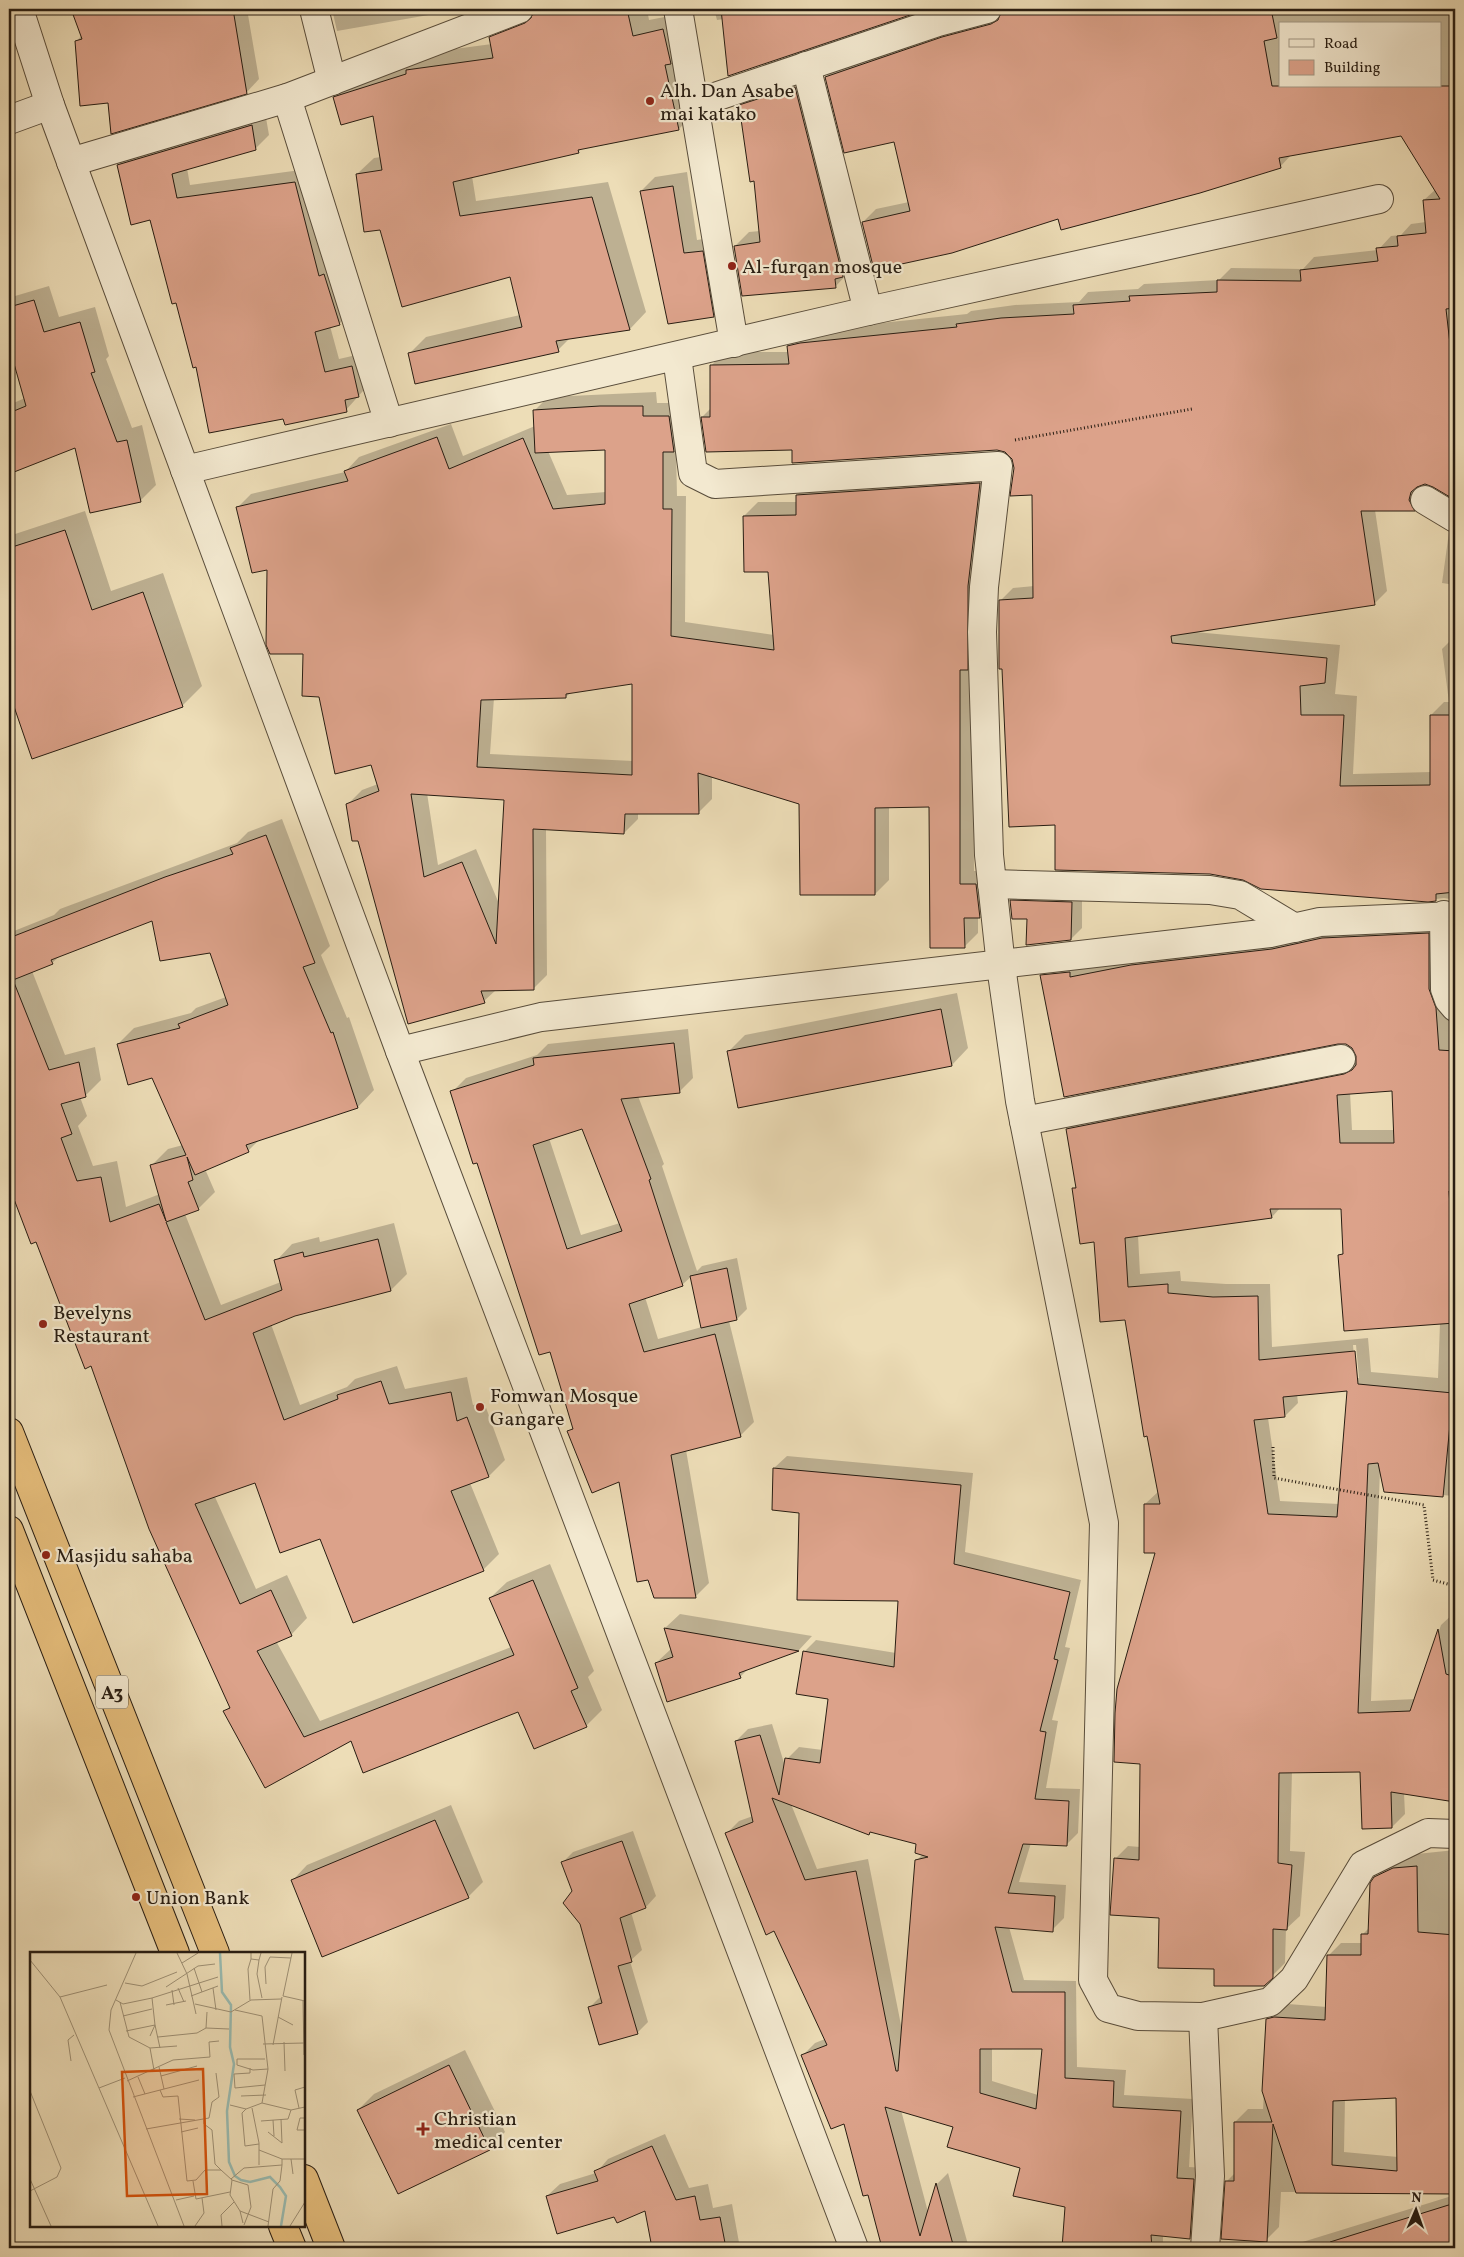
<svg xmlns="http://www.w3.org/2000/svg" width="1464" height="2257" viewBox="0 0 1464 2257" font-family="Vollkorn,serif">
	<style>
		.shadow { fill: #0003; fill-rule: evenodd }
		.building { fill: #dca28a; stroke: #281d12; fill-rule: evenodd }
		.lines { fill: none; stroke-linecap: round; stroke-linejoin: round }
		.minor-casing { stroke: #594d3b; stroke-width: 30 }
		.highway-casing { stroke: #281d12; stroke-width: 30 }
		.path { stroke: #281d12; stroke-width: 3; stroke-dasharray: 1 2.5; stroke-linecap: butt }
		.minor { stroke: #f3e9d0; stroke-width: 28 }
		.highway { stroke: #e6be7c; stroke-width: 28 }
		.poi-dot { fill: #8f2418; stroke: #f3e9d0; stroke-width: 2 }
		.labels { text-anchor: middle; stroke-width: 4.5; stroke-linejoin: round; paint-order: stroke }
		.shield { fill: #f3e9d0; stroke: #655a4b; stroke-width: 1 }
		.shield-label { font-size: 19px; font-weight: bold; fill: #281d12 }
		.poi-label { font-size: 20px; fill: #281d12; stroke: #f3e9d0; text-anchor: start }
		.inset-river { fill: none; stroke: #99bbb1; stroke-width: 2.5 }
		.inset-road { fill: none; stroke: #9e9075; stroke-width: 1 }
		.view { fill: #d5530d; fill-opacity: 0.15; stroke: #d5530d; stroke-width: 2.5 }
		.inset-edge { fill: none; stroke: #281d12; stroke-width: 2.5 }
	</style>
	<rect width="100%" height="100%" fill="#edddb7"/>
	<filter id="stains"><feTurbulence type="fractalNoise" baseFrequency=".004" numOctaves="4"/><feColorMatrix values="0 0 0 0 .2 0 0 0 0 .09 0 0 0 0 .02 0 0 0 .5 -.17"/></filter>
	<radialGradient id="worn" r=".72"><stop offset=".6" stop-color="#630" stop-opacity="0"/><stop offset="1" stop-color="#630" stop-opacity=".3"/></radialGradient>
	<!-- shadow -->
	<g class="shadow">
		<path d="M73,9H247L259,79L246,93L109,102L76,42L82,35Z"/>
		<path d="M332,9H463L337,31Z"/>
		<path d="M567,9H647L649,20L680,14L695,112L679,129L582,148L578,152L472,176L476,201L608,182L646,312L630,329L571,337L558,350L410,353L426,337L520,315L511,276L381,229L357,174L374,158L381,157L374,115L334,97L351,81L424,53L492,44L491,40L507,23Z"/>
		<path d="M714,9H924L729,74L724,19L717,20Z"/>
		<path d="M1003,9H1455V499L1434,485L1425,483L1422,487L1427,497L1414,510H1375L1387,591L1374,604L1195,632L1340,645L1335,694L1357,696L1353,774L1431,772V715L1444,702H1449L1442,649L1455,636V900L1444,898L1428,900L1243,878L1056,824L1000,601L1013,588L1034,586L1033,494L1015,468L1013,458L1006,451L997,449H793L702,417L711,408V366L724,352H789L788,346L801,333L814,330L967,314L971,311L1015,305L1079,302L1088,292L1138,289L1144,284L1219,280L1231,268L1303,269L1314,257L1378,250L1391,236L1401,235L1411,224L1426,222L1424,200L1436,189L1401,134L1292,154L1280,167L1059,218L863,222L876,209L909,202L895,140L826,77L839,64L957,24L1003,12ZM1280,24H1440V86H1280Z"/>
		<path d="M809,73L849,272L835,287L735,246L749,232L760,231L755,180L740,106L755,92Z"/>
		<path d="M265,112L269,135L255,149L187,168L190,185L308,169L353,310L340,323L330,326L339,359L365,353L371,382L346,410L284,417L197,365L151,219L118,165L132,152Z"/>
		<path d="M687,172L697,240L716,237L727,302L713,316L641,191L655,177Z"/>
		<path d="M49,286L59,317L95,307L109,356L106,359L132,428L142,425L156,485L140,501L76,446L9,472V405L25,398L9,342V302L15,296Z"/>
		<path d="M656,392L657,403H683L676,448L677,496H686L685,622L774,635L769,571L744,516L758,502H797V495L811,481L994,469L973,662L974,871H990L993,903L978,917V933L964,947L931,806L889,807V880L875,894L800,803L712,776V799L698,813H638V819L624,833L546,829L547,975L533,989L496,990L484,1001L348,804L362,790L378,784L371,764L320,695L269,568L237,508L251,494L345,472L359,457L451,424L463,456L535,426L534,411L548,397ZM606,448V492L567,495L548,451ZM633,683V761L490,754L494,698L566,697L571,692ZM427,793L505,798L500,906L476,849L438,865Z"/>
		<path d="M85,511L111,591L163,573L202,686L183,705L33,757L9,688V629L12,626L9,617V536Z"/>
		<path d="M1455,526V585L1442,583L1449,532Z"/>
		<path d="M282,819L330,946L321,955L347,1018L349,1017L374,1090L358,1107L260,1139L248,1151L205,1169L215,1192L198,1209L185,1214L221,1305L281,1282L276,1261L292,1244L319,1237L320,1242L394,1223L407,1274L391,1290L294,1315L271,1324L300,1405L347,1387L355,1379L397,1366L405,1389L467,1377L473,1405L484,1402L505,1460L489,1476L470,1483L499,1554L483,1570L320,1537L255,1481L215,1497L256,1589L287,1575L307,1618L291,1635L276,1641L320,1721L511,1647L490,1598L507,1582L550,1564L594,1671L588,1677L602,1710L586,1726L519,1710L352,1739L266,1786L225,1712L230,1706L92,1365L36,1241L32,1242L9,1183V933L54,915L60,909L237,843L248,832ZM153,919L211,952L226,997L196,1008L191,1013L134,1028L118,1044L153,1076L183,1145L168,1149L152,1165L160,1194L126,1207L117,1161L93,1166L78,1126L87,1116L80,1097L85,1096L101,1080L95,1047L65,1055L32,971L52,963L61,955Z"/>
		<path d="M1022,890L1082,892V928L1071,939L1028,917L1011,901Z"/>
		<path d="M1441,920L1455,1003V1496L1385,1491L1380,1471L1371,1701L1416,1699L1441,1625L1455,1612V1800L1404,1793L1405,1814L1392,1827L1361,1771H1292L1290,1851L1305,1852L1300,1916L1286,1929L1285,1963L1263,1985L1216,1968L1160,1917L1115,1859L1128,1846L1140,1847L1156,1552L1145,1504L1159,1491L1126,1318L1073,1189L1077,1185L1067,1129L1080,1116L1357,1062L1358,1056L1353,1048L1346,1043L1041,976L1054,963ZM1393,1090L1395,1130H1352L1350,1092ZM1281,1207L1342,1208L1344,1252L1340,1256L1440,1323L1438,1378L1371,1372L1368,1338L1272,1347L1270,1284H1226L1181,1281L1180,1271L1140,1274L1138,1235L1272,1217ZM1353,1345H1356L1359,1378H1356ZM1348,1389L1339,1504L1280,1501L1268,1418L1285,1416L1298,1403L1297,1394Z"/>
		<path d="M957,993L968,1048L952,1065L728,1052L745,1035Z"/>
		<path d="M688,1029L693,1078L679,1092L638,1096L664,1164L662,1166L697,1271L702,1266L737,1258L747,1309L737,1319L729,1321L754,1422L740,1436L686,1450L709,1583L695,1597L620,1480L568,1432L574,1426L551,1350L452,1092L466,1078L537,1055L548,1044ZM583,1128L620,1223L581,1235L549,1138ZM692,1276L702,1327L658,1339L645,1297L683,1284Z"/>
		<path d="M787,1456L973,1473L965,1552L1081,1580L1065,1647L1070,1648L1052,1720L1058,1721L1046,1788L1080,1789L1078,1833L1066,1845L1031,1843L1019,1882L1066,1885L1064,1918L1052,1930L1009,1927L1024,1980L1076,1981L1077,2067L1126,2070L1124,2095L1193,2099L1189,2167L1206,2168L1202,2226L1189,2238L1163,2235V2248H1063L1066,2206L1021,2167L954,2126L901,2110L928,2212L937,2184L948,2173L969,2248H884L868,2193L844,2122L803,2055L815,2043L825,2039L775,1930L727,1833L739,1821L753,1816L736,1741L748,1729L772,1724L785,1766L787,1759L799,1747L823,1750L830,1698L804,1652L816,1640L896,1653L899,1600L800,1512L774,1468ZM791,1804L869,1833L871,1831L917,1843L923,1854L916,1861L902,2030L868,1859L817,1869ZM992,2048H1043L1038,2095L992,2081Z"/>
		<path d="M680,1614L812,1636L799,1650L749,1668L740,1677L656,1663L672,1648L665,1628Z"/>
		<path d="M451,1805L483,1882L468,1897L292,1881L307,1865Z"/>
		<path d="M633,1831L656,1896L646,1907L631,1912L642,1950L630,1961L648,2022L637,2033L590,2007L601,1996L574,1891L563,1862L573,1852Z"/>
		<path d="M1455,1850V2192H1281L1279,2227L1266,2240L1227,2181L1235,2173V2122L1248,2109H1263L1268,2019L1281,2006L1288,2004L1327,2007L1328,1956L1341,1943H1362V1935L1370,1927L1375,1878L1389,1864L1407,1855ZM1397,2096L1398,2157L1344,2152L1345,2099Z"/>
		<path d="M465,2050L505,2132L489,2148L358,2110L374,2094Z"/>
		<path d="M665,2134L689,2188L708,2184L713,2208L732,2204L740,2248H653L646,2210L615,2216L547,2196L560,2184L596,2173L608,2159Z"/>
		<path d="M1455,2195V2248H1283Z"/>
	</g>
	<!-- building -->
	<g class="building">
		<path d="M71,9H233L247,94L111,134L108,103L80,106L75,41L82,39Z"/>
		<path d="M534,9H627L633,36L663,29L671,64L665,65L679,130L578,150L579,153L453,182L460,216L592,197L630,330L556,341L559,352L415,384L408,353L522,327L510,277L402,307L380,230L364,232L356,174L382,170L373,116L341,125L333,97L406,74V70L493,58L489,37L525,23L531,18Z"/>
		<path d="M721,9H928L728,76Z"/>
		<path d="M1002,9H1271L1277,38L1264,41L1272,86H1455V308L1446,309L1452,362H1455V500L1433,487L1425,484L1417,487L1411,492L1409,500L1415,511H1361L1375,605L1171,636L1172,643L1327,658L1325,683L1300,686L1301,715H1344L1340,786L1430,785V715H1455V892L1436,894V901L1428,902L1261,889L1243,880L1210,874L1055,870V825L1009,827L1002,669H999V600L1033,598L1032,495L1010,496L1014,468L1012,459L1005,452L997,450L792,463V450L706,452L701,417H710V365L789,364L787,346L800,343L957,327L956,324L1001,318L1074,314L1073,305L1130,301L1129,296L1217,292V280L1301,281L1300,270L1378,261L1376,248L1398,246L1397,236L1426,233L1423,200L1440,199L1401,136L1279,158L1281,168L1200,193L1061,230L1058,219L952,253L874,270L862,222L910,211L894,142L844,153L825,77L942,37L991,24L998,20Z"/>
		<path d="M795,87L843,277L835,279L836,288L742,296L734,246L760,242L754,181L750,182L739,105Z"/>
		<path d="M252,125L256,150L172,174L177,198L295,182L319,276L324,274L340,325L315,332L325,372L352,366L359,397L345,400L347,412L285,425L283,419L209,433L196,367L193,368L176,303L172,304L150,220L131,225L117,165Z"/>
		<path d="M673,186L684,253L703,251L714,317L668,324L640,191Z"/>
		<path d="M34,300L44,332L80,322L95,372L91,373L117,442L127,440L141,502L90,513L75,448L9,474V413L26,406L9,346V307Z"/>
		<path d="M600,406H643V416H669L674,452H663V509H672L671,636L774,650L768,572H744L743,516L796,515V495L980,483L968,586V670H960V884H976L980,918H964L965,948H930L929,807L875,808V895H800L799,804L698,773L699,814H625L624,834L533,829L534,990L481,991L485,1003L408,1024L358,841H352L346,804L379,791L371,765L335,774L319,697L302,696L303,654H270L266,645L267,570L252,573L236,507L348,481L344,471L437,437L449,469L523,438L553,509L605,504V450L535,453L533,410ZM632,684V775L477,767L481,700L566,698V694ZM411,794L504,800L496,944L462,862L424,877Z"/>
		<path d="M65,530L92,610L143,592L183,707L32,759L9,692V548Z"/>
		<path d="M266,835L315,963L303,967L331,1033L333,1032L358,1108L246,1145L249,1152L195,1175L187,1157L193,1180L188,1182L199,1210L166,1222L205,1320L282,1290L274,1260L303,1252L304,1257L378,1239L391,1291L295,1316L253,1333L284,1420L338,1399L337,1395L381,1381L389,1404L451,1392L457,1421L467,1417L489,1477L451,1491L484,1571L353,1623L320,1539L280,1553L255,1483L195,1504L240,1604L271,1590L292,1636L257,1651L304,1737L514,1655L489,1598L533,1580L578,1688L571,1691L587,1727L534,1749L518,1712L363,1773L351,1741L265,1788L223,1711L230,1708L149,1529L91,1366L85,1369L36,1242L31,1244L9,1186V938L165,877L233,854L230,848ZM152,921L160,961L210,953L228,1005L178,1024L180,1028L117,1044L128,1085L152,1078L186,1155L150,1165L166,1221L159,1204L110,1222L101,1177L77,1181L61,1138L72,1134L61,1104L86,1097L79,1062L49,1070L13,980L53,964L51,960Z"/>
		<path d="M1010,900L1072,902L1071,940L1026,945L1027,919H1012Z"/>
		<path d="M1429,933V989L1436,1008L1439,1050L1455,1051V1191H1449L1455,1284V1323L1344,1331L1338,1255L1343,1254L1341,1209H1270L1272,1218L1125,1238L1128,1287L1168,1284V1293L1213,1297L1258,1296L1259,1360L1355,1351L1358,1384L1453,1393L1443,1497L1384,1492L1378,1463L1368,1464L1358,1713L1410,1711L1438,1629L1446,1674L1455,1677V1802L1391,1792L1392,1828L1362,1829L1360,1772L1279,1773L1278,1863L1292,1865L1287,1930L1273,1929V1978L1264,1986H1214V1969L1158,1968L1159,1918L1110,1915L1114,1858L1139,1860L1140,1764L1114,1762L1115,1713L1117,1689L1155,1553H1144V1504H1160L1147,1436L1144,1437L1125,1320L1100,1322L1094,1242L1080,1244L1072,1188H1076L1066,1129L1344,1074L1352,1070L1356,1065V1056L1352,1048L1346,1044H1338L1064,1097L1040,975L1070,972V977L1131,965L1272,949L1322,938ZM1392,1091L1394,1143H1340L1337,1095ZM1347,1391L1337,1517L1268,1514L1254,1420L1285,1417L1283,1397Z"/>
		<path d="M941,1009L952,1066L738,1108L727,1051Z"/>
		<path d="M674,1043L680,1093L621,1099L651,1179L649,1180L683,1286L629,1304L644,1352L715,1334L741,1437L671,1455L696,1598H654L648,1580L637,1582L619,1482L592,1493L567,1431L573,1429L550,1352L539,1355L477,1163L473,1164L450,1091L534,1065L533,1058ZM582,1129L622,1231L567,1249L533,1145Z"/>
		<path d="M727,1268L737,1320L701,1328L690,1276Z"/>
		<path d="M773,1468L961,1485L954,1564L1070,1592L1054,1659L1058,1660L1040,1731L1046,1732L1035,1799L1069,1801L1067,1846L1023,1844L1008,1893L1055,1896L1053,1932L995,1927L1012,1992H1065V2078L1114,2081L1113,2107L1181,2111L1177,2178L1194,2179L1190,2239L1151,2235L1152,2248H1062L1065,2207L1013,2196L1020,2168L947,2147L953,2127L885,2107L920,2236L936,2183L954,2248H882L868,2195L863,2196L844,2124L831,2129L801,2055L827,2045L774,1931L766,1935L725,1833L753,1822L735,1741L760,1735L779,1795L785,1758L820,1763L828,1699L796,1694L803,1651L894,1667L898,1601L797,1600L799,1513L772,1510ZM772,1798L869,1835L870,1832L916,1844L915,1853L928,1857L915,1860L898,2071H896L856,1871L805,1880ZM980,2049H1042L1036,2109L980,2093Z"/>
		<path d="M664,1628L799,1651L739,1673L741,1678L667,1702L655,1663L673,1657Z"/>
		<path d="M435,1820L469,1898L322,1957L291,1880Z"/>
		<path d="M622,1841L646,1908L620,1918L632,1962L618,1966L638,2034L599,2045L588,2007L602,2003L580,1924L563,1903L572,1891L561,1862Z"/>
		<path d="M1417,1866L1418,1932L1455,1935V2194L1296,2193L1273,2124L1267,2242L1221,2239L1225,2181H1234V2122H1272L1262,2091L1266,2019L1274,2017L1325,2020L1327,1955H1361V1934H1368L1370,1883L1374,1877L1393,1868ZM1396,2098L1397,2171L1332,2165L1333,2101Z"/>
		<path d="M449,2065L490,2150L398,2194L357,2110Z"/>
		<path d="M652,2146L676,2200L695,2196L700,2220L720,2217L726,2248H652L645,2211L617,2223L614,2217L557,2234L546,2196L598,2181L594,2171Z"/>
		<path d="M1455,2203V2248H1331L1330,2242Z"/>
	</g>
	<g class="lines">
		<!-- minor casing -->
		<g class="minor-casing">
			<g id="minor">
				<path d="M19,9L50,105L400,1051L854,2248"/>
				<path d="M314,9L332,81"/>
				<path d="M678,9L734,343"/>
				<path d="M806,66L868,311"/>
				<path d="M287,98L389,423"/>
				<path d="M694,104L938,22L987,9"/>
				<path d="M9,120L50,105"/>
				<path d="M71,162L287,98L519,9"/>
				<path d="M677,357L693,473L715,484L998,466L984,587L982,632L989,855L1001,966L1020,1101L1104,1523L1093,1980L1108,2008L1138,2016L1203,2017L1270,2002L1294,1979L1363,1865L1428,1833L1455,1834"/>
				<path d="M185,470L868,311L1379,199"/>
				<path d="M1425,500L1455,518"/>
				<path d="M992,884L1210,890L1240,895L1295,928"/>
				<path d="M1444,915L1445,989L1449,1000L1455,1007"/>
				<path d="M400,1051L541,1017L1270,933L1320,922L1455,916"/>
				<path d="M1024,1121L1341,1059"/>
				<path d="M1203,2017L1210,2176L1205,2248"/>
			</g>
		</g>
		<!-- highway casing -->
		<g class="highway-casing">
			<g id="highway">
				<path d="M9,1432L215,1953"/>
				<path d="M9,1530L175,1953"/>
				<path d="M304,2179L331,2248"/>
				<path d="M283,2226L292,2248"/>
			</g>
		</g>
		<!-- path -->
		<g class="path">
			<path d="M1015,440L1192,409"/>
			<path d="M1273,1447L1274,1478L1424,1505L1433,1580L1455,1586"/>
		</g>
		<!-- minor -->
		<use href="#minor" class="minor"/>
		<!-- highway -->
		<use href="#highway" class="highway"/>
	</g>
	<!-- markers -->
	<g class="poi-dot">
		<circle cx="650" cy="101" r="5"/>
		<circle cx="732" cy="266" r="5"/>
		<circle cx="43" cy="1324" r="5"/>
		<circle cx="480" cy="1407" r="5"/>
		<circle cx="46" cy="1555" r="5"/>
		<circle cx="136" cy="1897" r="5"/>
		<path d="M420.5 2121.5h5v5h5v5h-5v5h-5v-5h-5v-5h5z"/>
	</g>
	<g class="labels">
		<!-- shield labels -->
		<rect class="shield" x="96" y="1675.5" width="32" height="33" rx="4"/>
		<g class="shield-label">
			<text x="112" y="1699">A3</text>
		</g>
		<!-- poi labels -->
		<g class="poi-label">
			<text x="660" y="97">Alh. Dan Asabe<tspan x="660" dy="23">mai katako</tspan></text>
			<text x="742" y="273">Al-furqan mosque</text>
			<text x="53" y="1319">Bevelyns<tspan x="53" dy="23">Restaurant</tspan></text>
			<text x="490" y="1402">Fomwan Mosque<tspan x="490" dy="23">Gangare</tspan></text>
			<text x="56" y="1562">Masjidu sahaba</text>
			<text x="146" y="1904">Union Bank</text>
			<text x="434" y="2125">Christian<tspan x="434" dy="23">medical center</tspan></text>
		</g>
	</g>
	<!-- overview -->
	<g transform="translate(30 1952)">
		<rect width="275" height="275" fill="#edddb7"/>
		<path class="inset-river" d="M190,1L192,40L201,53L200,95L204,112L197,159L199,210L205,224L211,228L220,230L240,225L250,235L256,244L251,274"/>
		<path class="inset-road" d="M106,1L81,58L79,78L154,274M147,1L157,22L166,62M221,1V7L229,8L231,1M262,1L253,44L275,49M0,8L30,45L128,274M229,8L227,22L232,46M152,11L168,1M164,16L172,40M95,31L112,34L147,20M236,32L235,15L240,5L261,6M136,35L168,14L185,12M148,36L154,50M183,36L186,58M142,38L144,53M161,44L188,34M30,45L77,33M86,48L93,52L122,46L188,25M220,48L218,17L221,7M273,49L274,103M90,50L99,85L120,96L147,94M165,52L201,60L221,48L251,47M136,53L156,49M205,58L232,64L238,117L232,151M93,64L122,57M248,65L263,73M176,76L177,60M96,79L125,73L130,96M120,84L125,73L122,46M128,85L167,81L176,76L199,77M254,90L255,119M233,92L274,91M243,93L252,45M120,96L124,118M235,107H207V113L223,118L238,117M41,109L38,88L44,83M129,115L134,137M220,116V121L204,122L205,136L235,133M131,124L167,114M108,125L115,142M97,129L143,108L180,105L179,90L189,89M69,136L95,126M130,138L133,145L148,144L157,229L166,228L175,218H191L185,212L182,178L174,172V168M0,139L31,216L27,225L0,239M211,144L236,143M103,145L169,128M200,153L216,157L232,151L261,158L275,155M222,156L229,191V213M269,156L265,138L275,135M216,157L212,161L215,194L229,192M275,166H270L267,178H275M149,167L165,168M243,168L244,184M231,169L258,167L261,158M116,177L179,166L182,150L189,145L186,121M151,180L168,176M238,180L252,191L251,167M229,198L252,207H275M261,207L263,222M191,218L202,228L200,243L210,259M0,227L21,274M201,227L214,216L252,213V207M202,228L218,233L221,255L214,273M163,229L166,247L200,240M146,248L164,244M213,271L210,259L239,270M165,274L174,261L172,246M192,274L191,263L204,250M238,274L243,237L250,229L252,213M260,274L275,250"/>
		<path class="view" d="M173,117L177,242L97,244L92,120Z"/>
		<rect width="275" height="275" class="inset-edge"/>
	</g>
	<!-- margin -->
	<rect width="1464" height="2257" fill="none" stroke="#edddb7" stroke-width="30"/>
	<rect x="10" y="10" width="1444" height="2237" fill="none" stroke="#281d12" stroke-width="2.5"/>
	<rect x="15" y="15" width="1434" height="2227" fill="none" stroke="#281d12"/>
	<!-- legend -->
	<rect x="1279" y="22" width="162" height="65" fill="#f3e9d0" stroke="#a29784"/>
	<rect x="1289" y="39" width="25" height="8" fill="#f3e9d0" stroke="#a29784"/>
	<text x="1324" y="48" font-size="15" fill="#281d12">Road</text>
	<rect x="1289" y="60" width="25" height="15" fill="#dca28a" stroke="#a29784"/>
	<text x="1324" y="72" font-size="15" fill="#281d12">Building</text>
	<!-- north arrow -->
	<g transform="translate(1416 2210) rotate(2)" stroke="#f3e9d0" stroke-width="4" paint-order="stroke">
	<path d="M0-4L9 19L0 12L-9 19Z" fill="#281d12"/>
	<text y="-8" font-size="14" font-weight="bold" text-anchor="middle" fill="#281d12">N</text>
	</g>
	<rect width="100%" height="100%" filter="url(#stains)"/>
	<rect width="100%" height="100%" fill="url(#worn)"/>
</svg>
